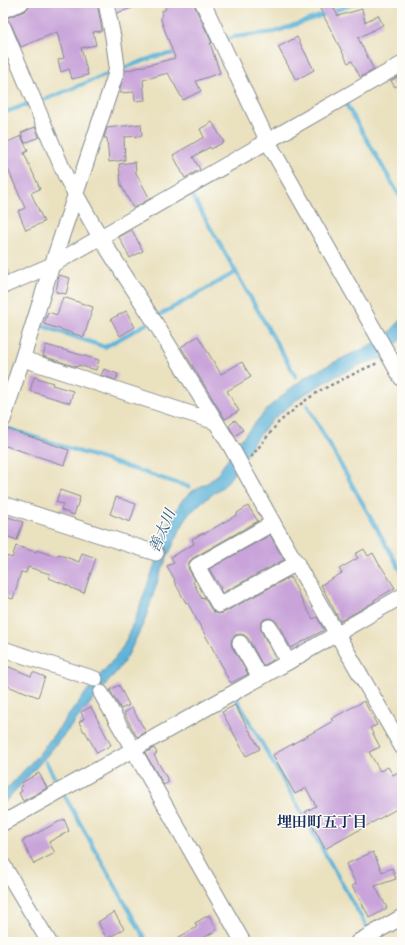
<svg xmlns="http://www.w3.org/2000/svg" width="405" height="945" viewBox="0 0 405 945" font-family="Alegreya,'Noto Serif JP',serif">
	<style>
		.water { fill: #5cb2d8; stroke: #3c709b }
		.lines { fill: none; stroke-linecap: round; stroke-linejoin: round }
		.stream { stroke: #5cb2d8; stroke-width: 4 }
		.building { fill: #c9a4da }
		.minor-casing { stroke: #82888e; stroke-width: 17 }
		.path { stroke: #82888e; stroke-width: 2.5; stroke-dasharray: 3 3; stroke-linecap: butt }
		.minor { stroke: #fff; stroke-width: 15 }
		.labels { text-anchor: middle; stroke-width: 3; stroke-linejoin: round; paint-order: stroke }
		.water-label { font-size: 15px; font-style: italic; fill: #325d89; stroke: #fdfcf7 }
		.neighbourhood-label { font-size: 15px; font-weight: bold; fill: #1b2f5e; stroke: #fdfcf7 }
	</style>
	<rect width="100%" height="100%" fill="#fdfcf7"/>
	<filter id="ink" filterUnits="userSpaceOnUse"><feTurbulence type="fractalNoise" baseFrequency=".025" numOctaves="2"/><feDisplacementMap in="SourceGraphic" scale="8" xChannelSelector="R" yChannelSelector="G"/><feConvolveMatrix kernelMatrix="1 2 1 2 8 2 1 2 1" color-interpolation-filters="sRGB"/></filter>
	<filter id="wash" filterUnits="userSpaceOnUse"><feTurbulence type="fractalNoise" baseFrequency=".012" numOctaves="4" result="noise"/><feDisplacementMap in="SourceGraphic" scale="16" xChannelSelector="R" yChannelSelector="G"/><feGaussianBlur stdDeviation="0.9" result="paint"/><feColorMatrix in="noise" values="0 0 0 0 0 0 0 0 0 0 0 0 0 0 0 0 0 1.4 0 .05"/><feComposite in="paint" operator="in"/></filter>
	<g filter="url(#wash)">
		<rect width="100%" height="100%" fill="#eae1bf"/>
		<!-- water -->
		<path class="water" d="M402,319V338L383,358L365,363L336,376L318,386L300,397L272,420L252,444L245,458L225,485L202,502L188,515L180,530L161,571L145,620L127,657L118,670L43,760L3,804V793L39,754L94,682L115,658L124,645L137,614L160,550L165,533L175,511L183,499L194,490L209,482L217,475L238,443L268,408L291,388L307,376L347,356L376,343L385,337Z"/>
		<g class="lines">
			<!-- stream -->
			<g class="stream">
				<path d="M224,41L233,37L275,32L356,3"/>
				<path d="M121,69L157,56L177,53"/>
				<path d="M37,103L112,72"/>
				<path d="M346,104L402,200"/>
				<path d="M3,113L31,103"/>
				<path d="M190,192L296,377"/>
				<path d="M3,262L10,278"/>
				<path d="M156,317L236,272"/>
				<path d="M40,325L105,347L148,323"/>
				<path d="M307,405L402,573"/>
				<path d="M6,428L189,487"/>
				<path d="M235,696L368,929"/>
				<path d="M46,762L59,786"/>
				<path d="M63,793L147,942"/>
			</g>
		</g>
		<g id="blocks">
			<!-- building -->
			<g class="building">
				<path d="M30,3H97L102,31L93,32L96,45L81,48L88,75L72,79L69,69L61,72L58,60L64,58L57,32L21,47L11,24L6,18L25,11L28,8Z"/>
				<path d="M115,3H140L141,5L117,13Z"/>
				<path d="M163,3H194L195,7L212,43H210L220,73L196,81L201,91L183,100L168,73L143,80L145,100L135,101L134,92L120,93V88L125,71L175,58L161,20L162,11L166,9Z"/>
				<path d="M317,3H331L338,16L362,9L365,22L378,15L383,25L358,38L374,70L360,77L352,61L348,63Z"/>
				<path d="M297,37L314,70L296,80L278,47Z"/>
				<path d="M402,74V83L395,87L391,81Z"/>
				<path d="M212,122L224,142L211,149L210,147L193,157L200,169L185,178L173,155L204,137L200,129Z"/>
				<path d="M141,124L142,136L124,137L125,160L109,162L107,138H104L107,128Z"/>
				<path d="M35,127L39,137L25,143L21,133Z"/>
				<path d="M21,136L28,151L24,153L40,189L31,193L44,222L26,230L18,211L25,208L3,158V144Z"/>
				<path d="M135,162L136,173L150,199L133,208L121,185L119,164Z"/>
				<path d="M132,230L143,251L130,258L119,237Z"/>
				<path d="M59,275L70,278L66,294L56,292Z"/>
				<path d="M63,297L93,307L84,337L44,324L48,312L57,315Z"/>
				<path d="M126,311L135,327L120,336L111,319Z"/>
				<path d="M198,336L221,374L242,362L251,377L227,391L239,411L225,419L181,347Z"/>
				<path d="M46,345L99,360L96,370L78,365L77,367L43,356Z"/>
				<path d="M104,369L118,374L116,380L101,375Z"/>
				<path d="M34,377L53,383L52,385L73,391L70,403L30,391Z"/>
				<path d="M235,420L243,430L235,436L229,426Z"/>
				<path d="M8,429L69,450L64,465L3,445V432L6,433Z"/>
				<path d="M60,490L80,497L74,515L61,510L63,504L56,502Z"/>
				<path d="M116,497L136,504L130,522L110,514Z"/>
				<path d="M248,506L258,521L193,558L189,562L188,566L189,570L195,580L193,582L202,599L204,597L211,609L214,612L218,614L223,613L290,577L304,604L313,619L317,617L324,630L291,648L277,622L274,620L270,618L264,619L262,622L260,626L261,631L275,657L273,659V660L263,666L248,638L244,635L240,634L235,635L232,639L231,643L232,647L248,674L231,683L224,672L225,671L187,602L186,603L174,581L175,580L167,566L174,563L171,557L194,544L192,539L203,533L204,534L238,514L237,513Z"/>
				<path d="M3,515L23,522L17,540L3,535Z"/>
				<path d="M270,535L284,560L222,593L220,589L221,588L209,569Z"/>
				<path d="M16,546L36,552V550L57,557L58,554L79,562L82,553L96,558L84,593L71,588V587L49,578L50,574L28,567L26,573L21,572L13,599L3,596V555L12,558Z"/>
				<path d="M364,549L368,556L373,553L380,566H381L395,588L374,600V602L340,621L321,585L342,573L339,569L358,558L355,554Z"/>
				<path d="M7,666L31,676L33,672L45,677L38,697L20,690V691L3,684V677Z"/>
				<path d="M119,685L129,705L121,709L110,690Z"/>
				<path d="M364,701L377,725L370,728L380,747L369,752L380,771L388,767L393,775L402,770V806L325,849L305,812L316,806L306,788L295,794L273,755L333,721L331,719Z"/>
				<path d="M235,705L260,749L246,756L222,712Z"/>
				<path d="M91,707L111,745L97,753L85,731L84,732L79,722L84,719L81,712Z"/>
				<path d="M132,708L146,732L137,737L124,713Z"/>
				<path d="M154,748L157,753L154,755L169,782L164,785L145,753Z"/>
				<path d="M39,773L47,788L23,801L19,793L22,791L20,787L23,786L21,783Z"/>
				<path d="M64,819L69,831L49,842L55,853L34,864L22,841Z"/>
				<path d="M373,852L382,872L392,868L396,879L375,886L387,908L370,918L352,886L356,884L346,864Z"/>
				<path d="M114,912L124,929L107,939L98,922Z"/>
				<path d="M209,915L217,930L196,942H170L197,927L195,923Z"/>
			</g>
		</g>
	</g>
	<g filter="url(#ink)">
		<use href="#blocks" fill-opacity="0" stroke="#82888e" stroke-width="1"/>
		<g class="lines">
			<!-- minor casing -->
			<g class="minor-casing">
				<g id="minor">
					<path d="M203,3L268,142L402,379"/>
					<path d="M3,10L21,3"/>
					<path d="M3,27L66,177L100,237L154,321L230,445L273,523L402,747"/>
					<path d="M3,286L52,265L402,64"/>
					<path d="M23,359L216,422"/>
					<path d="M3,420L52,265L115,76L117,66L113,37L106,3"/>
					<path d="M3,504L156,553"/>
					<path d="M273,523L197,566L219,605L297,563"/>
					<path d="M269,627L288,662"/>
					<path d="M240,643L260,678"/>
					<path d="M3,649L95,679"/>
					<path d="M101,693L243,942"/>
					<path d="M3,823L288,662L402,596"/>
					<path d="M3,865L49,942"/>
					<path d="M358,942L402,917"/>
				</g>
			</g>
			<!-- path -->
			<path class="path" d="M251,457L278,423L302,403L319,391L366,368L378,363"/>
			<!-- minor -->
			<use href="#minor" class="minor"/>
		</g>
	</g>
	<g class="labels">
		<!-- water labels -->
		<g class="water-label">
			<text transform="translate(162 531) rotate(-67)" y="5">善太川</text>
		</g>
		<!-- neighbourhood labels -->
		<g class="neighbourhood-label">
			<text x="322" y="827">埋田町五丁目</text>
		</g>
	</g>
	<!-- margin -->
	<rect width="405" height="945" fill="none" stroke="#fdfcf7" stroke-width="16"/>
</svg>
